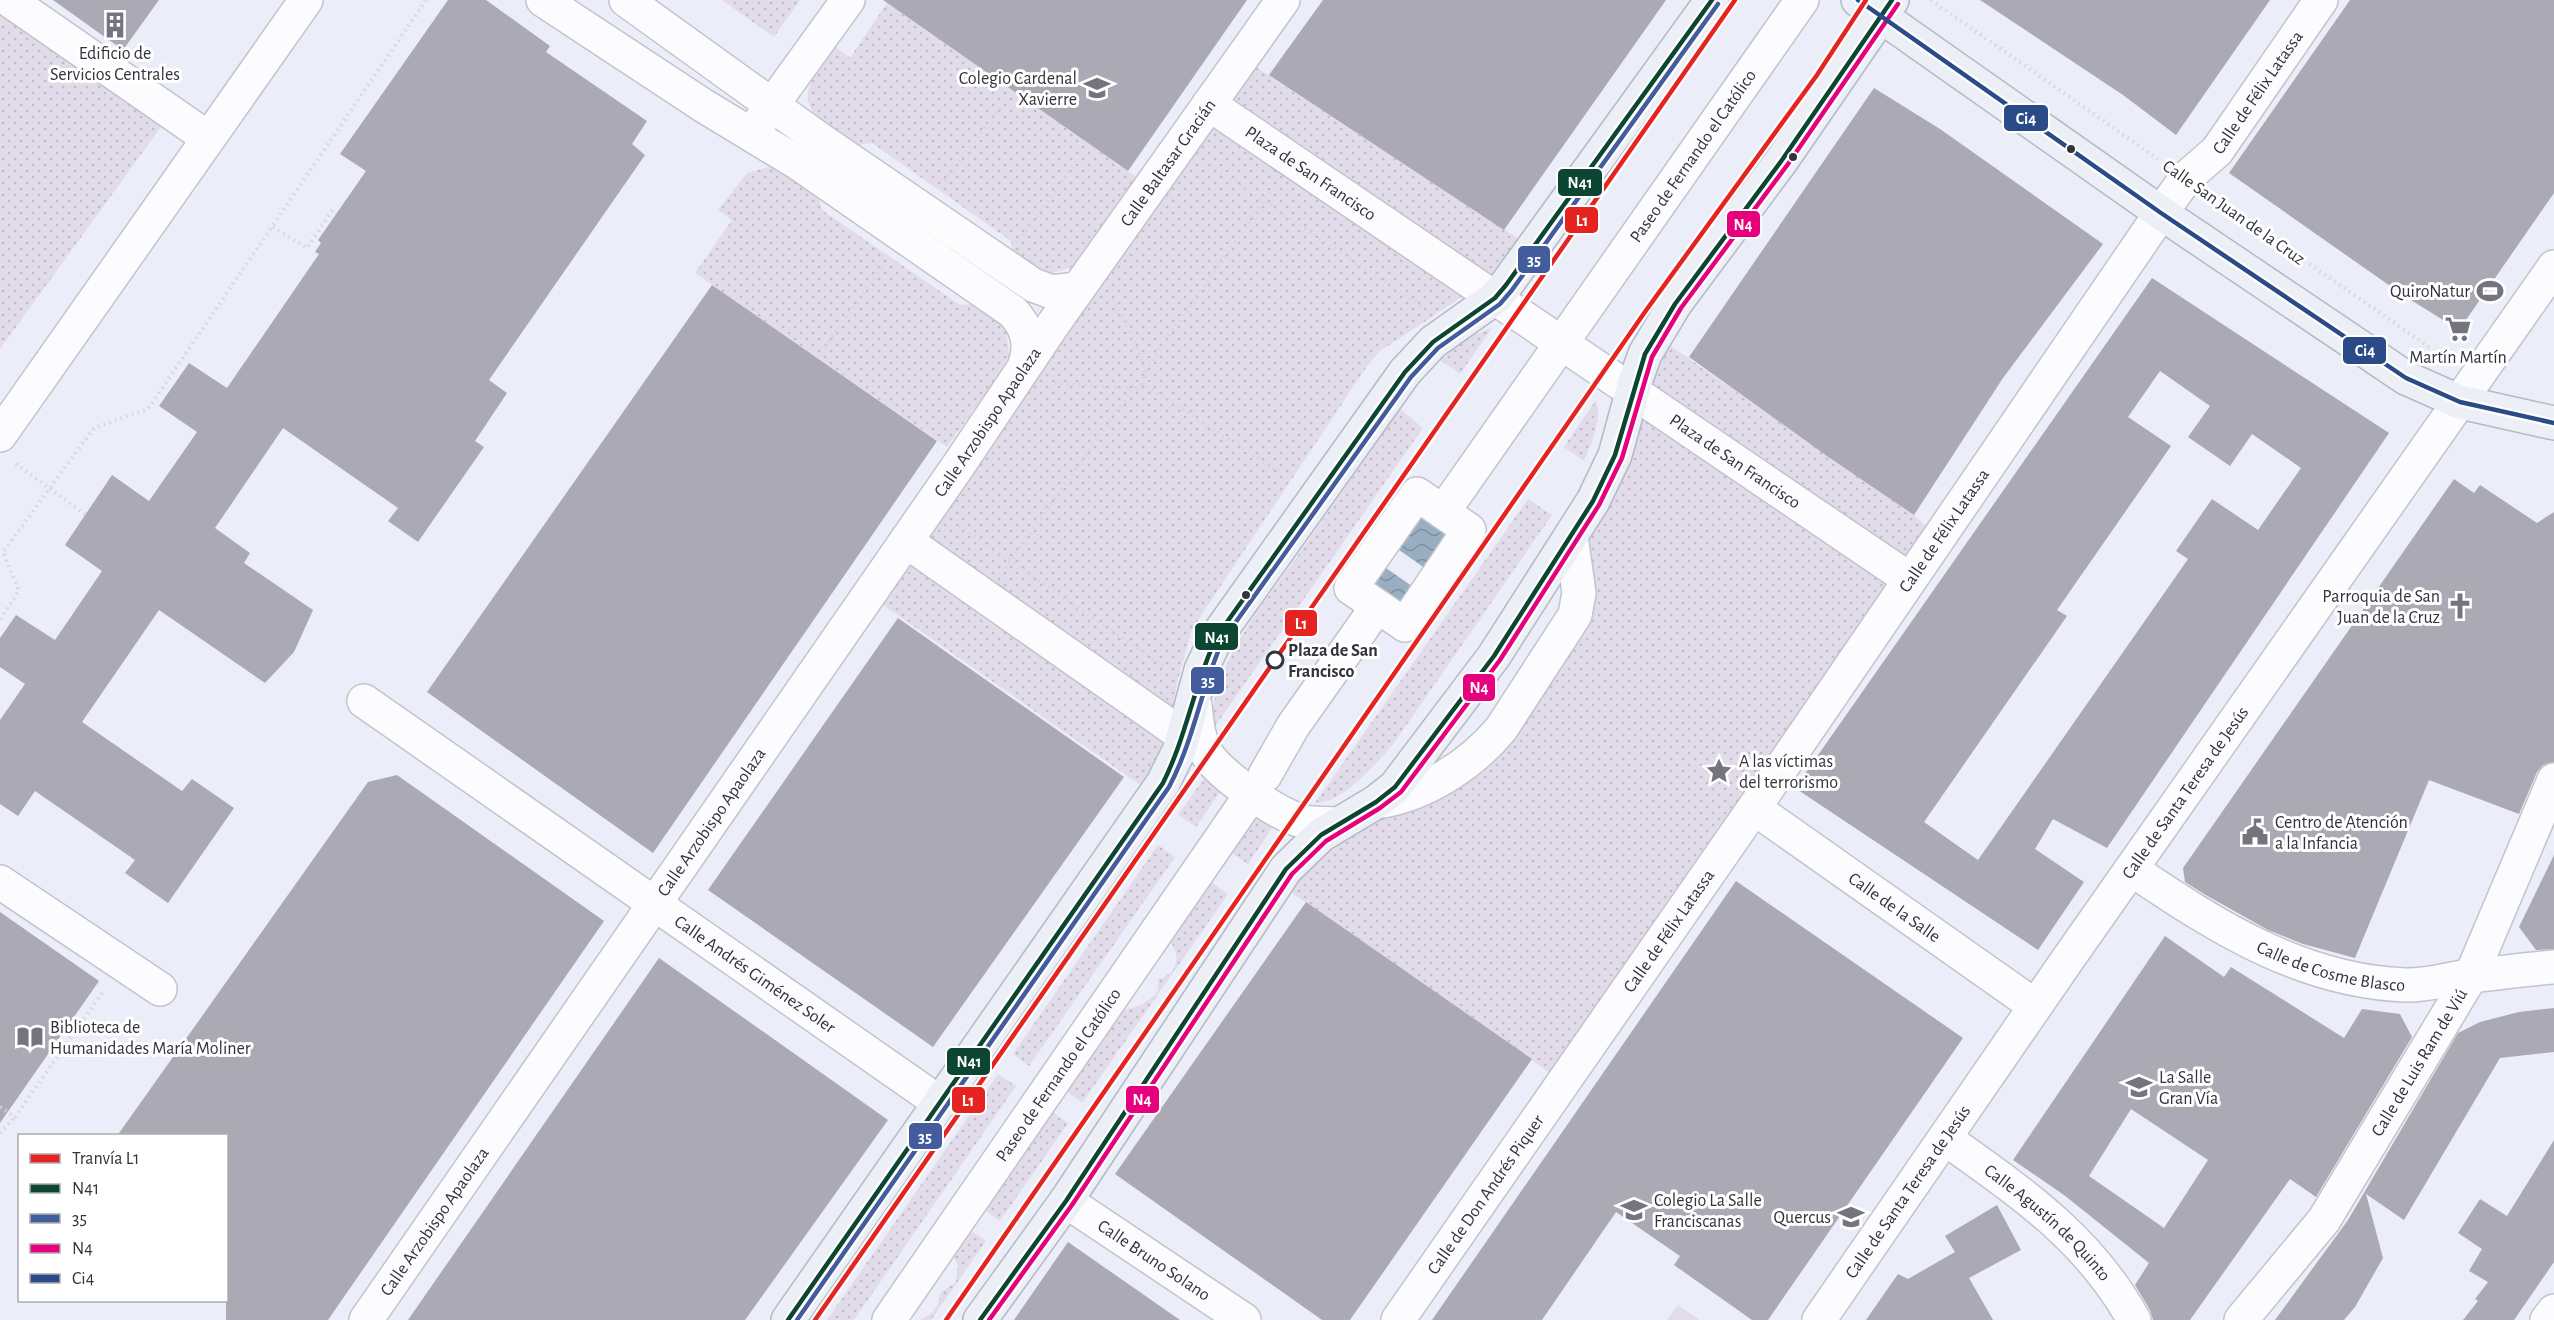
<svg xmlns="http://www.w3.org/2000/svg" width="2554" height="1320" viewBox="0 0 2554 1320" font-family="'Alegreya Sans',sans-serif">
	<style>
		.green { fill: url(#green-dots) }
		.pitch { fill: #e2dbea }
		.water { fill: url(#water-waves) }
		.building { fill: #abaab4; fill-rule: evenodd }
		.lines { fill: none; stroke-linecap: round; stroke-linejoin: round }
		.minor-casing { stroke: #c2c4cd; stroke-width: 36 }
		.major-casing { stroke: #b3b9c6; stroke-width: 36 }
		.path { stroke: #d6d6d9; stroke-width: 4; stroke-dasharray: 1.5 4.5; stroke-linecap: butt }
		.minor { stroke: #fcfcfe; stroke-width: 33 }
		.major { stroke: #eceff5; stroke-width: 33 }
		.bus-1-casing { stroke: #fff; stroke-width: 9 }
		.bus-2-casing { stroke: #fff; stroke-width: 9 }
		.bus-3-casing { stroke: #fff; stroke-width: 9 }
		.bus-4-casing { stroke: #fff; stroke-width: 9 }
		.bus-1 { stroke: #0c4532; stroke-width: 4.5 }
		.bus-2 { stroke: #435c9e; stroke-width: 4.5 }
		.bus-3 { stroke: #e6007e; stroke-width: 4.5 }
		.bus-4 { stroke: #2b4b88; stroke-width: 4.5 }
		.tram-1-casing { stroke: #fff; stroke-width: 9 }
		.tram-1 { stroke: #e52422; stroke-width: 4.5 }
		.bus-dot { fill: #32333c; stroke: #fff; stroke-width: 2 }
		.stop-dot { fill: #fff; stroke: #32333c; stroke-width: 3 }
		.labels { text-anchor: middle; stroke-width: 6; stroke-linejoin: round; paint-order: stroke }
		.poi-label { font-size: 18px; fill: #32333c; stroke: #fff; text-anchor: start }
		.street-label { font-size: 18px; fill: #32333c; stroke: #fff }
		.stop-label { font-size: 18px; font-weight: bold; fill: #32333c; stroke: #fff; text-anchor: start }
		.line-badge { stroke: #fff; stroke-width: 2 }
		.badge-label { font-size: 16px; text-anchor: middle; font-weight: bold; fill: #fff }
	</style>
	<defs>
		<pattern id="green-dots" width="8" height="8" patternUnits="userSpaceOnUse" patternTransform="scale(1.5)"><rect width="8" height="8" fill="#e2dbea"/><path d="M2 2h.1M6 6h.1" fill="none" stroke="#c2bcca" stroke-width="1.8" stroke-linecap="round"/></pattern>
		<pattern id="water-waves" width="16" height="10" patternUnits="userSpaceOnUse" patternTransform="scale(1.5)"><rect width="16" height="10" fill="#99afc1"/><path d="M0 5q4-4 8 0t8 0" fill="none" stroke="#7d8f9e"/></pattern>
	</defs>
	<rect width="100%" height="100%" fill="#ebedf8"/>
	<!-- green -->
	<g class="green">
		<path d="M722,0H800L774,37Z"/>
		<path d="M887,3L1139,179L1071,268L1045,274L1014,260L1011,241L872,143L852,146C800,108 794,100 834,46L850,58Z"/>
		<path d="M0,11L163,124L0,349Z"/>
		<path d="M1253,65L1523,242L1489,279L1380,351L1367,366L1192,629L1177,683L1169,738L1146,789L879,602Z"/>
		<path d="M768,167L781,168L816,189L822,210L960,305L980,303L997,315L1006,329L1009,355L999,374L947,447L695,273L732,220L718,210L747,173Z"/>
		<path d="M1492,328L1460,374L1440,360L1471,336Z"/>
		<path d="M1665,342L1914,515L1929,529L1550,1073L1282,886L1484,726L1570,602L1565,558Z"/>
		<path d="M1596,400C1603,419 1591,443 1584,461L1564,447Z"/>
		<path d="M1400,409L1423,428L1211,732C1211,660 1267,601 1306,544C1337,499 1369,454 1400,409Z"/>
		<path d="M1528,499L1552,515L1394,743C1377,763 1343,803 1315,803Z"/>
		<path d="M1205,777L1222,789L1196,827L1178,815Z"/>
		<path d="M1257,813L1274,825L1248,864L1230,852Z"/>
		<path d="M1158,845L1175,857L1029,1066L1013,1054Z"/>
		<path d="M1211,882L1228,894L1082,1103L1066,1090L1121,1011L1141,1005L1155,995L1158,989V979C1178,975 1181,956 1170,941Z"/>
		<path d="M998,1074L1016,1086L854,1320H827Z"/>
		<path d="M1051,1111L1068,1123L1000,1221L983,1209Z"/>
		<path d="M969,1229L986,1241L931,1320H920C932,1314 940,1307 940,1293L956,1282L958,1265L952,1254Z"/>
	</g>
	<!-- pitch -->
	<path class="pitch" d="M1678,1305L1700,1320H1667Z"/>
	<!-- water -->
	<g class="water">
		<path d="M1417,509L1454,534L1429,571L1392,545Z"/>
		<path d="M1379,563L1416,589L1404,607L1366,581Z"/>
	</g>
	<!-- building -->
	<g class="building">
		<path d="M53,0H159L123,50Z"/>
		<path d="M448,0H486L550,46L546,52L647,121L632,144L645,155L489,380L507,393L475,441L484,447L418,542L388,521L398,508L283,428L215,528L250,553L244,563L313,610L294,652L265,683L159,610L82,722L182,791L192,779L234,808L168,903L125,873L135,860L35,791L18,816L0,804V720L25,684L0,667V638L16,615L55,640L102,571L65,545L112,475L149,501L197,432L159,406L189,363L227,388L319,254L315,252L321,243L318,240L366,171L340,154Z"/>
		<path d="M883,0H1247L1128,171Z"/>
		<path d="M1323,0H1666L1504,230L1269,75Z"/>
		<path d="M1980,0H2270L2176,135L2123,95Z"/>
		<path d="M2350,0H2554V193L2459,330L2403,295L2229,173Z"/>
		<path d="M1874,88L1940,129L2103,244L2003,378L1914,515L1827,456L1689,357Z"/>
		<path d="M2152,278L2389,433L2107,848L2053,819L2035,849L2084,882L2038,950L1795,788ZM2160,371L2210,406L2188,437L2230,466L2252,434L2301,468L2258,530L2212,499L2176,551L2188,559L1978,860L1924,822L2067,616L2057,610L2171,446L2128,417Z"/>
		<path d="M712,285L937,441L653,853L427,692Z"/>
		<path d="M2454,479L2474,493L2480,485L2537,523L2554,512V762L2543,765L2537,772L2519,814L2429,780L2355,958L2303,944L2268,930L2204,894L2185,882L2183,868Z"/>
		<path d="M898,618L1124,777L933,1047L708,890Z"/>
		<path d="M397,775L604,921L328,1320H226V1136H117L368,782Z"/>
		<path d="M2554,855V949L2536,950L2519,927Z"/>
		<path d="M1736,881L1963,1038L1768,1320H1752L1674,1265L1680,1256L1616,1212L1542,1320H1432Z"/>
		<path d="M1306,902L1532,1059L1350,1320H1322L1115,1174Z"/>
		<path d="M0,912L99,981L0,1123Z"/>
		<path d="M2165,936L2224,977L2231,967L2344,1038L2362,1009L2400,1014L2412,1037L2316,1197L2290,1179L2190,1320H2153L2150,1310L2135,1285L2149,1263L2064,1195L2013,1160ZM2131,1109L2208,1160L2164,1228L2089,1176Z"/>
		<path d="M659,958L888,1120L745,1320H408Z"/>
		<path d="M2554,1008V1052L2500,1058L2404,1220L2366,1194L2383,1258L2355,1307L2344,1320H2275L2348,1220L2458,1033L2480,1022L2519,1012Z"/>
		<path d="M2554,1140V1262L2514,1320H2463L2478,1301L2475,1299L2488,1282L2469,1271L2482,1249L2458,1233L2480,1199L2507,1216Z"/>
		<path d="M1997,1205L2021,1250L1969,1278L1993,1320H1866L1898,1274L1908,1279L1955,1252L1945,1236Z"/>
		<path d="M1068,1242L1180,1320H1014Z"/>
	</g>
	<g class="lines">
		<!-- minor casing -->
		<g class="minor-casing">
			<g id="minor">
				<path d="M9,0L208,138"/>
				<path d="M543,0L704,106L798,163L1013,312C1028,328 1032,346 1024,367"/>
				<path d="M626,0L815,136L1033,285L1052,292L1078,289"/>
				<path id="s1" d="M1209,104L1909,579"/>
				<path d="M759,123L848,0"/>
				<path d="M0,435L306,0"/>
				<path d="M1417,494L1469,530L1405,625L1351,588Z"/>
				<path id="s2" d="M1443,512L1802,0"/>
				<path d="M906,541L1184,736"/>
				<path id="s3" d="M364,701L940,1103"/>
				<path d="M1195,705C1197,722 1198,739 1207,754C1221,776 1279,816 1305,822C1315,824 1326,823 1337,824"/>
				<path d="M1265,775L1293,726L1377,607"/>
				<path d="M1376,802C1423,796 1471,765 1501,729L1575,615L1579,593L1571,536"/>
				<path id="s4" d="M1754,808L2035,1006"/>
				<path id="s5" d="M2131,869C2214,925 2300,981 2405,985C2428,986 2449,978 2472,976C2499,973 2527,969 2554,967"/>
				<path d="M0,882L160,989"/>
				<path id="s6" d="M1946,1139C2020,1192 2088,1237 2134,1320"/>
				<path id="s7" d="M1066,1201L1244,1320"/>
				<path id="s8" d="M366,1320L958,466L1054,323L1283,0"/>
				<path id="s9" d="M889,1320L1244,805"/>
				<path id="s10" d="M1398,1320L1754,808L2161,213L2186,178L2217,151L2321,0"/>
				<path id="s11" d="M1819,1320L2068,959L2554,267"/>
				<path id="s12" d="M2241,1320L2324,1220L2471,976L2554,780"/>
				<path d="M2547,1320L2554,1311"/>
			</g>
		</g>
		<!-- major casing -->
		<g class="major-casing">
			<g id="major">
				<path d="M1858,0L2161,213L2406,378L2460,402L2554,423"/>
				<path d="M788,1320L1163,783L1179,751L1201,670L1217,636L1405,372L1433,342L1495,298L1506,285L1712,0"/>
				<path d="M980,1320L1066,1201L1286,869L1321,835L1376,802L1395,787L1494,656L1593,501L1615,455L1635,382L1645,354L1675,304L1782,160L1892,0"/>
			</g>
		</g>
		<!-- path -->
		<g class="path">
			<path d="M1931,0L2158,159"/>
			<path d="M1210,165L1423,307"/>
			<path d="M945,181L1002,105"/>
			<path d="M2216,199L2429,347"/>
			<path d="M273,227L307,248L333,209"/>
			<path d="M1023,236L1079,158"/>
			<path d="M1113,299C1122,318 1149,364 1143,384L1279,472"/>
			<path d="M825,347L884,264"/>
			<path d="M1145,377L1148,367L1272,189"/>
			<path d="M1055,383L1125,388L1143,384"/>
			<path d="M16,464L86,515"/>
			<path d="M959,526L1166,668"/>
			<path d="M1006,568L1131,391L1137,387"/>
			<path d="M0,619L19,591L3,552L94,428L148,409L426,0"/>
			<path d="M0,1107L15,1117L102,993"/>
			<path d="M0,1133L15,1117"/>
		</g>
		<!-- minor -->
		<use href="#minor" class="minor"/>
		<!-- major -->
		<use href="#major" class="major"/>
		<!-- bus-1 casing -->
		<g class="bus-1-casing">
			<g id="bus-1">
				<path d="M788,1320L1163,783C1187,735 1194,684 1217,636L1405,372L1433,342L1495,298L1506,285L1712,0"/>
				<path d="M980,1320L1066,1201L1286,869L1321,835L1376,802L1395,787L1494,656L1593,501L1615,455L1645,354L1675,304L1782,160L1892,0"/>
			</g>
		</g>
		<!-- bus-2 casing -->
		<g class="bus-2-casing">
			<path id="bus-2" d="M797,1320L1169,787C1194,740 1201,688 1223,640L1411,377L1438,348L1500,304L1512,290L1718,4"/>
		</g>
		<!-- bus-3 casing -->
		<g class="bus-3-casing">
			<path id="bus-3" d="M989,1320L1072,1205L1292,874L1326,841L1380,808L1401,792L1500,660L1599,505L1622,458L1652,357L1681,308L1788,164L1898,4"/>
		</g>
		<!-- bus-4 casing -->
		<g class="bus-4-casing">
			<path id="bus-4" d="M1858,0L2161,213L2406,378L2460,402L2554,423"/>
		</g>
		<!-- bus-1 -->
		<use href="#bus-1" class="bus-1"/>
		<!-- bus-2 -->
		<use href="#bus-2" class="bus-2"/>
		<!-- bus-3 -->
		<use href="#bus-3" class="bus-3"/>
		<!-- bus-4 -->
		<use href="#bus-4" class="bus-4"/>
		<!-- tram-1 casing -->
		<g class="tram-1-casing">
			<g id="tram-1">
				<path d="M815,1320L1735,0"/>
				<path d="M946,1320L1647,309L1817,75L1866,0"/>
			</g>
		</g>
		<!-- tram-1 -->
		<use href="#tram-1" class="tram-1"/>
	</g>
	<!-- icons -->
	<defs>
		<g id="building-bare" transform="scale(2.07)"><path d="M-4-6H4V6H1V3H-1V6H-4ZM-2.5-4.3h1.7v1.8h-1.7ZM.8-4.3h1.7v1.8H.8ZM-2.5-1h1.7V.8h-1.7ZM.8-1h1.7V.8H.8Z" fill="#73747e" stroke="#fff" stroke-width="2.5" paint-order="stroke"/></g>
		<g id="school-bare" transform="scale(2.07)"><path d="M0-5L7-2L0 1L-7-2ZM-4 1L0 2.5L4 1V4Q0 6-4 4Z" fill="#73747e" stroke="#fff" stroke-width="2.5" paint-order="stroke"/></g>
		<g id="stadium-bare" transform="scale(2.07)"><path d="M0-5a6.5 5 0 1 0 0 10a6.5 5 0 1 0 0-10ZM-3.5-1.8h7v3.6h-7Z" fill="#73747e" stroke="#fff" stroke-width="2.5" paint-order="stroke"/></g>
		<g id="supermarket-bare" transform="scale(2.07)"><path d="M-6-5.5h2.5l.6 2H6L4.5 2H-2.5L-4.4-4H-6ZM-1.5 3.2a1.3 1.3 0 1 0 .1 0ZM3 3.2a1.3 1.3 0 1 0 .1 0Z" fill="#73747e" stroke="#fff" stroke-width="2.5" paint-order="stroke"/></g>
		<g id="church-bare" transform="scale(2.07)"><path d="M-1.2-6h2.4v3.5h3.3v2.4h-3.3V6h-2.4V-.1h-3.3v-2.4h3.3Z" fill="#73747e" stroke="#fff" stroke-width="2.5" paint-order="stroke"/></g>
		<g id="sight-bare" transform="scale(2.07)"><path d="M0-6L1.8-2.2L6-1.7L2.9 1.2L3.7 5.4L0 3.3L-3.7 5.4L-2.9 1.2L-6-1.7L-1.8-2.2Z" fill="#73747e" stroke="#fff" stroke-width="2.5" paint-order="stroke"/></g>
		<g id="civic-bare" transform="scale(2.07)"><path d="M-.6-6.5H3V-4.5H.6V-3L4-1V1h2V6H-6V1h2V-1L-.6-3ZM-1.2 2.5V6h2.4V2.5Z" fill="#73747e" stroke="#fff" stroke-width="2.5" paint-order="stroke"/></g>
		<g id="library-bare" transform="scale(2.07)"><path d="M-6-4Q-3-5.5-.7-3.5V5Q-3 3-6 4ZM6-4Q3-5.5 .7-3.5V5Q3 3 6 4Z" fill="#73747e" stroke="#fff" stroke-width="2.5" paint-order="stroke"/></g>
	</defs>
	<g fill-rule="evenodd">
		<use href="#building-bare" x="115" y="25"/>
		<use href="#school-bare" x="1097" y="88"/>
		<use href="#stadium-bare" x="2490" y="291"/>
		<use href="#supermarket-bare" x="2458" y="329"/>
		<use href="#church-bare" x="2460" y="606"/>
		<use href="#sight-bare" x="1719" y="771"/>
		<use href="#civic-bare" x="2255" y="832"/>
		<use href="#library-bare" x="30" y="1037"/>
		<use href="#school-bare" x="2139" y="1087"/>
		<use href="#school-bare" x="1634" y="1210"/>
		<use href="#school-bare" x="1851" y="1217"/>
	</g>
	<!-- markers -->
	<g class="bus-dot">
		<circle cx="2071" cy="149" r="5"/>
		<circle cx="1793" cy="157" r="5"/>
		<circle cx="1246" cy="595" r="5"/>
	</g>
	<circle class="stop-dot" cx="1275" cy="660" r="8"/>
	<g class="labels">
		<!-- poi labels -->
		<g class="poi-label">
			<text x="115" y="59" text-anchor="middle">Edificio de<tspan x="115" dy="21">Servicios Centrales</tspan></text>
			<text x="1077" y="84" text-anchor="end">Colegio Cardenal<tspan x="1077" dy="21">Xavierre</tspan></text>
			<text x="2470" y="297" text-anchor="end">QuiroNatur</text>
			<text x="2458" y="363" text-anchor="middle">Martín Martín</text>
			<text x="2440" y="602" text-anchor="end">Parroquia de San<tspan x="2440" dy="21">Juan de la Cruz</tspan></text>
			<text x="1739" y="767">A las víctimas<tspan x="1739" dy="21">del terrorismo</tspan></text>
			<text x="2275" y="828">Centro de Atención<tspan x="2275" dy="21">a la Infancia</tspan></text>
			<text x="50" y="1033">Biblioteca de<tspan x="50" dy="21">Humanidades María Moliner</tspan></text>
			<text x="2159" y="1083">La Salle<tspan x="2159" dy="21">Gran Vía</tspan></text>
			<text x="1654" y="1206">Colegio La Salle<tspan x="1654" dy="21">Franciscanas</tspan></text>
			<text x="1831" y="1223" text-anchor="end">Quercus</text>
		</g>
		<!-- street labels -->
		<g class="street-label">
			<text dy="6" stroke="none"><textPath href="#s10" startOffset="1500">Calle de Félix Latassa</textPath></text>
			<text dy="6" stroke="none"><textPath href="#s2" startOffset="435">Paseo de Fernando el Católico</textPath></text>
			<text dy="6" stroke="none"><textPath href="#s8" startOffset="1408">Calle Baltasar Gracián</textPath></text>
			<text dy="6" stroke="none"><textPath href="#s1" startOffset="123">Plaza de San Francisco</textPath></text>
			<text transform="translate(2234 212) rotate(35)" y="6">Calle San Juan de la Cruz</text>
			<text dy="6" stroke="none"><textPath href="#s8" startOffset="1092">Calle Arzobispo Apaolaza</textPath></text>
			<text dy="6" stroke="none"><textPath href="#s1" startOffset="636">Plaza de San Francisco</textPath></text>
			<text dy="6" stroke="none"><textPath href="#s10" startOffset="960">Calle de Félix Latassa</textPath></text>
			<text dy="6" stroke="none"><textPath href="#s11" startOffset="642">Calle de Santa Teresa de Jesús</textPath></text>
			<text dy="6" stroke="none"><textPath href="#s8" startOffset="606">Calle Arzobispo Apaolaza</textPath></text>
			<text dy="6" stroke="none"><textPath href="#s4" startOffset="172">Calle de la Salle</textPath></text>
			<text dy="6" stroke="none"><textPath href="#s10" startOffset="474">Calle de Félix Latassa</textPath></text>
			<text dy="6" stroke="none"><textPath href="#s5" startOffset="225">Calle de Cosme Blasco</textPath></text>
			<text dy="6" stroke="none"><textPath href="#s3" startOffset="477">Calle Andrés Giménez Soler</textPath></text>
			<text dy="6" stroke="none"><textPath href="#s12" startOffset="314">Calle de Luis Ram de Viú</textPath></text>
			<text dy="6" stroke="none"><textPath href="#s9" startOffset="298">Paseo de Fernando el Católico</textPath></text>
			<text dy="6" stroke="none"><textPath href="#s11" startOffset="156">Calle de Santa Teresa de Jesús</textPath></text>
			<text dy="6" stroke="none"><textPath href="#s10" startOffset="153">Calle de Don Andrés Piquer</textPath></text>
			<text dy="6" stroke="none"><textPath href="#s8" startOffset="120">Calle Arzobispo Apaolaza</textPath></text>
			<text dy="6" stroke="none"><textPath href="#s6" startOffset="132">Calle Agustín de Quinto</textPath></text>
			<text dy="6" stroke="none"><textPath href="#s7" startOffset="106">Calle Bruno Solano</textPath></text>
		</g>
		<!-- stop labels -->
		<g class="stop-label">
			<text x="1288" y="656">Plaza de San<tspan x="1288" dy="21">Francisco</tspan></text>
		</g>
	</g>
	<g class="line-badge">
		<rect x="2003" y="104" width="46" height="28" rx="6" fill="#2b4b88"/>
		<rect x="1557" y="168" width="46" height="29" rx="6" fill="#0c4532"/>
		<rect x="1564" y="206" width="35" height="28" rx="6" fill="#e52422"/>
		<rect x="1726" y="210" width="35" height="28" rx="6" fill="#e6007e"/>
		<rect x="1517" y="245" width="34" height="29" rx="6" fill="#435c9e"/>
		<rect x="2342" y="336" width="45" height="29" rx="6" fill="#2b4b88"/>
		<rect x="1284" y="609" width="34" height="28" rx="6" fill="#e52422"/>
		<rect x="1194" y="622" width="45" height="29" rx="6" fill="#0c4532"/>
		<rect x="1190" y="666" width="35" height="29" rx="6" fill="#435c9e"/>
		<rect x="1462" y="673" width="34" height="29" rx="6" fill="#e6007e"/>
		<rect x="946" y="1047" width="45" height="29" rx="6" fill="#0c4532"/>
		<rect x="1125" y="1085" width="35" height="29" rx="6" fill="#e6007e"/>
		<rect x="951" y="1086" width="35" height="28" rx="6" fill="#e52422"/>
		<rect x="908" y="1122" width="35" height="28" rx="6" fill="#435c9e"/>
	</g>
	<g class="badge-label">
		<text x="2026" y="124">Ci4</text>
		<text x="1580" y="188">N41</text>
		<text x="1582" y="226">L1</text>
		<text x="1743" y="230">N4</text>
		<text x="1534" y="265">35</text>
		<text x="2365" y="356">Ci4</text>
		<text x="1301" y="629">L1</text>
		<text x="1217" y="643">N41</text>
		<text x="1208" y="686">35</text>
		<text x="1479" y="693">N4</text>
		<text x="969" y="1067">N41</text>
		<text x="1142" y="1105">N4</text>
		<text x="968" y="1106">L1</text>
		<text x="925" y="1142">35</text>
	</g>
	<!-- legend -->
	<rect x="18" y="1134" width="210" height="168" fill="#ffffff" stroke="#adadb1" stroke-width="1.5"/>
	<rect x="30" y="1154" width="30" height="9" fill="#e52422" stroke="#adadb1" stroke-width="1.5"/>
	<text x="72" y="1164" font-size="18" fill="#32333c">Tranvía L1</text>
	<rect x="30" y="1184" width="30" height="9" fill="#0c4532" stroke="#adadb1" stroke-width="1.5"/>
	<text x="72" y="1194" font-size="18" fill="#32333c">N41</text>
	<rect x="30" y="1214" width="30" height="9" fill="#435c9e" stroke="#adadb1" stroke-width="1.5"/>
	<text x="72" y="1224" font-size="18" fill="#32333c">35</text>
	<rect x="30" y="1244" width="30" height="9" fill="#e6007e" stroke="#adadb1" stroke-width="1.5"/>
	<text x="72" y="1254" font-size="18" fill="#32333c">N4</text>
	<rect x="30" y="1274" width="30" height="9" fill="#2b4b88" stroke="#adadb1" stroke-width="1.5"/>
	<text x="72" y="1284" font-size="18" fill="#32333c">Ci4</text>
</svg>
